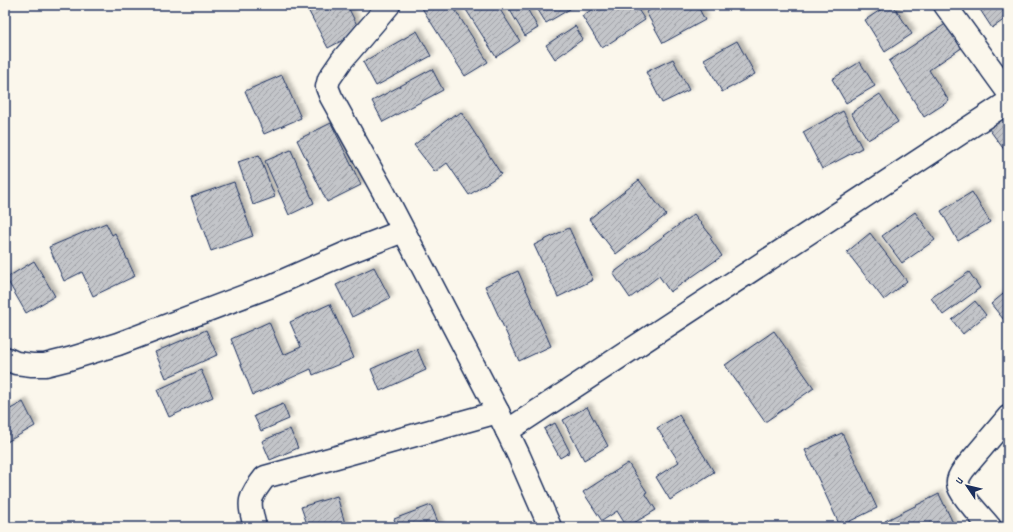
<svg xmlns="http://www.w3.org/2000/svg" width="1013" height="532" viewBox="0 0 1013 532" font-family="Dekko,sans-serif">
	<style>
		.building { fill: url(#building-hatch); stroke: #1b2f5e; filter: url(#shadow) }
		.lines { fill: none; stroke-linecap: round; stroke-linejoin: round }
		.minor-casing { stroke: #1b2f5e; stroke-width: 25 }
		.minor { stroke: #fbf7ec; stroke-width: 22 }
	</style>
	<defs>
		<pattern id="building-hatch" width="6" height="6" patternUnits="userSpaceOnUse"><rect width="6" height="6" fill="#c3c5c9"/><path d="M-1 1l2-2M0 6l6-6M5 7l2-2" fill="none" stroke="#9ea0a6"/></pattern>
		<filter id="shadow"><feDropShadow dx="3.5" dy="-3.5" stdDeviation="2" flood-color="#0004"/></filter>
	</defs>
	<rect width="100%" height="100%" fill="#fbf7ec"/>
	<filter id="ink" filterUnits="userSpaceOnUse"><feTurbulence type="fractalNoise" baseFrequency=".025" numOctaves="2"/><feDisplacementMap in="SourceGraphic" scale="8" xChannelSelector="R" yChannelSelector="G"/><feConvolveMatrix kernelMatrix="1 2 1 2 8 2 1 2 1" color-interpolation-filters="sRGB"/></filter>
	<g filter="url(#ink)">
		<!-- building -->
		<g class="building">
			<path d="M307,5H347L360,31L328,48L306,6Z"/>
			<path d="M420,5H452L488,62L465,76Z"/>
			<path d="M463,5H497L520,41L496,57Z"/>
			<path d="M507,5H525L538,28L525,36Z"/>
			<path d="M535,5H568L570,9L546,23Z"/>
			<path d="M599,5H635L645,20L602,48L582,16Z"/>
			<path d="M659,5H697L705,20L663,43L646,12Z"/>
			<path d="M888,5H893L912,34L885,52L865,20Z"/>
			<path d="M977,5H1008V17L992,28Z"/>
			<path d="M947,23L963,47L929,70L949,101L924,117L889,61Z"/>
			<path d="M575,26L583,39L555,59L546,45Z"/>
			<path d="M417,31L431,56L376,86L363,62Z"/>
			<path d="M737,41L755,74L722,92L704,59Z"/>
			<path d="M673,59L689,90L662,103L646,72Z"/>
			<path d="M860,62L875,86L846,103L832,79Z"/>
			<path d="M432,69L443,90L383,122L372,101Z"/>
			<path d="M282,75L301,118L264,134L245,91Z"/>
			<path d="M880,94L898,122L868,140L851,113Z"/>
			<path d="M1008,109V155L986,125Z"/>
			<path d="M843,111L862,148L822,169L803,132Z"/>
			<path d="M461,112L501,174L469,195L447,163L435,172L414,145L455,114L456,116Z"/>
			<path d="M331,123L361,185L327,202L297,140Z"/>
			<path d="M291,150L314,203L289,215L265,161Z"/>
			<path d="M259,155L275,197L253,205L238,162Z"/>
			<path d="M639,180L666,215L616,254L589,219Z"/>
			<path d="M234,182L253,236L211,251L191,197Z"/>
			<path d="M972,192L990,222L958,241L941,211Z"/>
			<path d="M915,212L935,240L902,263L882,236Z"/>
			<path d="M694,214L712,237L710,238L722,256L670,292L659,276L630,298L613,273Z"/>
			<path d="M106,223L112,235L115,233L135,276L93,296L82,272L64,281L49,247Z"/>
			<path d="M569,228L593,280L558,297L534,245Z"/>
			<path d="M870,233L907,281L884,300L847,252Z"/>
			<path d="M34,261L55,296L26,313L6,278Z"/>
			<path d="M374,267L390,298L352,317L336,285Z"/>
			<path d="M518,271L551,346L519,361L485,286Z"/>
			<path d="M969,272L980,288L943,315L931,298Z"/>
			<path d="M1008,290V325L991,304Z"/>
			<path d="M975,301L986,315L963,334L952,320Z"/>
			<path d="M330,304L354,358L313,375L311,369L253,395L231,339L269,322L283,355L301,347L290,322Z"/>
			<path d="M206,330L217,355L166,378L155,352Z"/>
			<path d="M774,331L814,388L765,422L725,365Z"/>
			<path d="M417,349L426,370L380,391L371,369Z"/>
			<path d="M201,370L213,397L169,417L157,390Z"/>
			<path d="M23,402L35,426L5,443V412Z"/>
			<path d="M283,404L289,419L261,431L254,416Z"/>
			<path d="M587,407L608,446L584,460L563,420Z"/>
			<path d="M679,415L714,472L670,500L656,477L679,462L657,428Z"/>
			<path d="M555,423L570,452L560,458L544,429Z"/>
			<path d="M290,429L298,448L270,460L262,441Z"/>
			<path d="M842,433L877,508L840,526L805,450Z"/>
			<path d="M628,463L647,492L645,493L656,510L627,527L617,511L602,521L583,492Z"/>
			<path d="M939,494L955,527H888L885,521Z"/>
			<path d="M337,496L346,527H308L301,507Z"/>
			<path d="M431,505L440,527H397L394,519Z"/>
		</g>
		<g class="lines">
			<!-- minor casing -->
			<g class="minor-casing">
				<g id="minor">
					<path d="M389,5L342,60L329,79L327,87L331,97L383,191L498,412L519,456L550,527"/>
					<path d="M945,5L1008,92"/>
					<path d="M5,358L16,363L32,365H45L69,359L118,344L271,286L344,254L403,231"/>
					<path d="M507,431L1008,102"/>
					<path d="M255,527C248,500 248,499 265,477L498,412"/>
					<path d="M990,527C983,518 959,494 958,484C957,479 961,473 964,469L1008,417"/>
				</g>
			</g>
			<!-- minor -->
			<use href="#minor" class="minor"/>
		</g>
	</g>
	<!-- margin -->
	<rect width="1013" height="532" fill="none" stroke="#fbf7ec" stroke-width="20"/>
	<rect x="10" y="10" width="993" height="512" fill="none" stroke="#1b2f5e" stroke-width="1.5" filter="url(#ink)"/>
	<!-- north arrow -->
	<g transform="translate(967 486) rotate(305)" stroke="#fbf7ec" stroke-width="3" paint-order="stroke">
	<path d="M0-3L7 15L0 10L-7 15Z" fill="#1b2f5e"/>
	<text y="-6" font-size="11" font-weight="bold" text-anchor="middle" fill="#1b2f5e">U</text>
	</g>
</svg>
